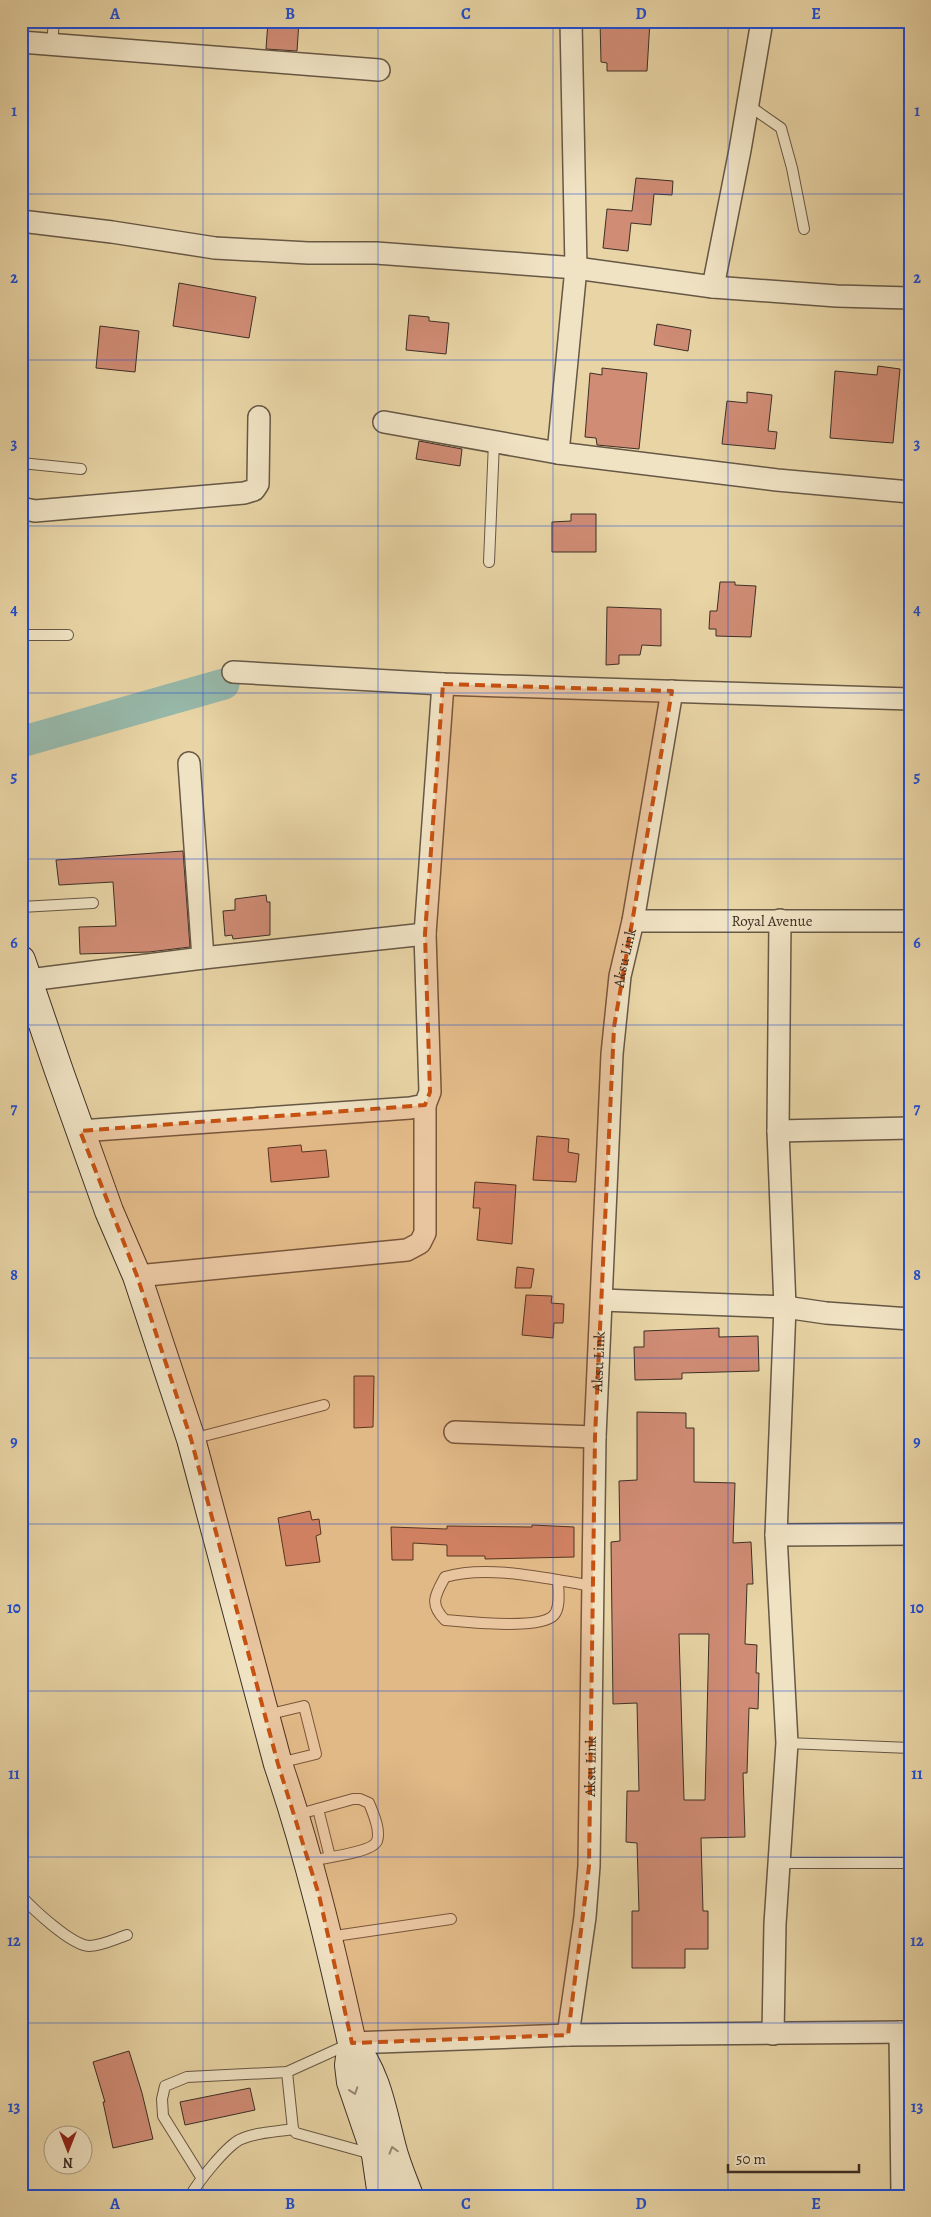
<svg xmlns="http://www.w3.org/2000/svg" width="931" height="2217" viewBox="0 0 931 2217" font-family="Alegreya,serif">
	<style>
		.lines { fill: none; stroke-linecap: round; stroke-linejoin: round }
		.river { stroke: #97b8a9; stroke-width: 31 }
		.building { fill: #d08c75; stroke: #3c2f25; fill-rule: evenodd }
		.lane-casing { stroke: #675845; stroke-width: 12 }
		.street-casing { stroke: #675845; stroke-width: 24 }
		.secondary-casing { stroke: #3c2f25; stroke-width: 30 }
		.lane { stroke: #f0e3c4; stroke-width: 10 }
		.street { stroke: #f0e3c4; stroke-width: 21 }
		.secondary { stroke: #f0e3c4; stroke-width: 28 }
		.oneway { stroke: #968974 }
		.marked { fill: #c65111; fill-opacity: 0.2; stroke: #c65111; stroke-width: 4; stroke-dasharray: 10 6; stroke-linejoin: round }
		.grid { fill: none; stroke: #1d4ed8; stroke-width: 1; stroke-opacity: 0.55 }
		.labels { text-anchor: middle; stroke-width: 4; stroke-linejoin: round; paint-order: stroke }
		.street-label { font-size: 15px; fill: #3c2f25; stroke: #f0e3c4 }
		.neatline { fill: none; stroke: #1d4ed8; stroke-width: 2 }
		.grid-label { font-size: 16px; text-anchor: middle; font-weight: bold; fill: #1d4ed8 }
	</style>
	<rect width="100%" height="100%" fill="#e8d4a5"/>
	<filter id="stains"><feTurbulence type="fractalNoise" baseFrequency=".004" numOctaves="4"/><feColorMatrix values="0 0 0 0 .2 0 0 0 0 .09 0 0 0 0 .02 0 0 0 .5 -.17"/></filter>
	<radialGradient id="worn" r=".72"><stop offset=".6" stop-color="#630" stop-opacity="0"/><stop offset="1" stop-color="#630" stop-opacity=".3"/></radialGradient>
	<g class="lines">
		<!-- river -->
		<path class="river" d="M21,742L224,684"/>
	</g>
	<!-- building -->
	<g class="building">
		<path d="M268,21H299L297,51L266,49Z"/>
		<path d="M600,21H650L647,71H607V63L601,62Z"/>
		<path d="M636,178L673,181L672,195L654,194L651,225L631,223L628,251L603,248L607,209L632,211Z"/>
		<path d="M179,283L256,297L249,338L173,326Z"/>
		<path d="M409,315L429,317V321L449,323L446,354L406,350Z"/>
		<path d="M657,324L691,330L688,351L654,345Z"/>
		<path d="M100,326L139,331L135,372L96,368Z"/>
		<path d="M878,366L900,369L893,443L830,438L835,371L877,375Z"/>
		<path d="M602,368L647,373L639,449L597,445L596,438L585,437L590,373L602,375Z"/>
		<path d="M747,392L772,395L768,431L777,432L775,449L722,444L727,401L747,403Z"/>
		<path d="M419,441L462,449L460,466L416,459Z"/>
		<path d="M571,514H596V552H552V522L571,521Z"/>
		<path d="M720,582H735V585L756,586L751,637L716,636V629H709L710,611H717Z"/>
		<path d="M607,607L661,609V646L642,645L640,655H619V664L606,665Z"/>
		<path d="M183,851L190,947L149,952L80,954L79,927L116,926L113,882L59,885L56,860Z"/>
		<path d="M266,895L267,902H270V935L233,939L232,935L225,936L223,911L235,910V899Z"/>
		<path d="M537,1136L569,1139L568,1152L579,1154L576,1182L533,1180Z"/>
		<path d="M301,1145L302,1152L326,1150L329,1177L271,1182L268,1148Z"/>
		<path d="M475,1182L516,1185L512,1244L477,1240L480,1208H473Z"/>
		<path d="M517,1267L534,1269L531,1288H515Z"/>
		<path d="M526,1295L552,1296L551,1303L564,1304L563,1323H554L553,1338L522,1335Z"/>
		<path d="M719,1328V1337L758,1336L759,1371L682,1373V1379L635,1380L634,1347H644V1331Z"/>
		<path d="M354,1376H374L373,1427L354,1428Z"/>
		<path d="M637,1412L686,1413V1428H694V1482L735,1483L733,1543L751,1542L753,1584H747L745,1644L757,1645L756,1673H759L758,1709L749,1708L747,1773H743L745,1837L701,1838L703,1911H708V1949H685V1968H632V1911H639L637,1843L626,1842L627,1791H639L637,1703L613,1704L611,1542L620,1541L619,1481L637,1480ZM679,1634H709L705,1800H684Z"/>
		<path d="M310,1511L312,1520L319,1519L321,1534L316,1536L320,1562L286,1566L278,1518Z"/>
		<path d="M532,1525L574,1527V1557L485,1559V1556H447V1545L413,1543V1560H392L391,1527L447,1529V1526L532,1527Z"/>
		<path d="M129,2051L142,2093L153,2139L113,2148L103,2102H105L93,2062Z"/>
		<path d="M250,2088L255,2110L185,2125L180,2102Z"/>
	</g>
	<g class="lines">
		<!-- lane casing -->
		<g class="lane-casing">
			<g id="lane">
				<path d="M52,44L54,21"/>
				<path d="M748,105L781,128L792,168L804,229"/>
				<path d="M21,463L81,469"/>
				<path d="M489,562L494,442"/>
				<path d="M21,635H68"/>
				<path d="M21,907L93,903"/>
				<path d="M192,1439L324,1405"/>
				<path d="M558,1580C558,1590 561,1607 554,1615C541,1630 466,1622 445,1620C429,1604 435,1595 445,1577C488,1564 549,1579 593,1586"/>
				<path d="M266,1715L304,1706L316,1754L279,1763"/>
				<path d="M787,1743L910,1748"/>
				<path d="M318,1809L330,1857"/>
				<path d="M296,1815L353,1799H360L369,1803C373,1813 381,1830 377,1841C372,1853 322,1858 310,1861"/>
				<path d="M779,1863H910"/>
				<path d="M21,1896C33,1909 71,1945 89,1946C101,1946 115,1939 127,1935"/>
				<path d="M328,1937L451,1919"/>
				<path d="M287,2072L293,2129L296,2133L372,2154"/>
				<path d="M201,2177L163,2116L162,2099L165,2086L187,2077L287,2072L349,2044"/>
				<path d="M190,2196C199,2181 224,2149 239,2140C255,2132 276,2132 293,2129"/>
			</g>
		</g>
		<!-- street casing -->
		<g class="street-casing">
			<g id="street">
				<path d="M571,21L576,268L713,287L837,296L910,298"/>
				<path d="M21,42L379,70"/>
				<path d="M21,221L112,232L215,248L308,253H376L576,268L558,453L777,480L910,492"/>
				<path d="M713,287L740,150L762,21"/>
				<path d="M384,422L558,453"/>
				<path d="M21,508L35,511L244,493L254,490L258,484L259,417"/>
				<path d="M233,672L443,684L910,699"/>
				<path d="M189,763L203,958"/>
				<path id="s1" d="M633,921H910"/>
				<path d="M29,980L203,958L425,934L443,684"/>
				<path d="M80,1131L410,1108L425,1105L430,1092L425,934"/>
				<path d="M778,1131L910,1128"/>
				<path d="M137,1276L407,1250L420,1243L425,1233V1105"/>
				<path d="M602,1300L785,1307L826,1313L910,1319"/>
				<path d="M455,1432L595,1437"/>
				<path d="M776,1535L910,1534"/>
				<path d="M900,2032L902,2196"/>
				<path d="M773,2034L775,1924L787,1743L776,1535L785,1307L778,1131L780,920"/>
				<path id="s2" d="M568,2035L585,1917L589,1866L595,1437L612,1054L620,976L633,921L672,691"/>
				<path d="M352,2043L568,2035L910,2032"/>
			</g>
		</g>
		<!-- secondary casing -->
		<g class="secondary-casing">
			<g id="secondary">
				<path d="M21,960L59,1071L109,1211L137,1276L191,1439L278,1764C309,1855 331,1948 352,2043L349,2065L351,2082L376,2155L382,2196"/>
				<path d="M352,2043C377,2074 382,2110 392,2148C396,2164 403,2180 409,2196"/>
			</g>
		</g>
		<!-- lane -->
		<use href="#lane" class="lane"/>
		<!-- street -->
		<use href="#street" class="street"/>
		<!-- secondary -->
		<use href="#secondary" class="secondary"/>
	</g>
	<!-- one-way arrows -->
	<defs><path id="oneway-chevron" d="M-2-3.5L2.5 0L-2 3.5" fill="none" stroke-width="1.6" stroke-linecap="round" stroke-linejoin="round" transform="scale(1.25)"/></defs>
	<g class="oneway">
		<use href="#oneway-chevron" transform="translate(354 2091) rotate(71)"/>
		<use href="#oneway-chevron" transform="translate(393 2150) rotate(-106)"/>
	</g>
	<!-- marked area -->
	<path class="marked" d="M443,684L672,691L614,1027L595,1437L589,1866L568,2035L352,2043L319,1895L278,1764L191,1439L137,1276L80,1131L425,1105L430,1092L425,934Z"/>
	<!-- grid -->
	<path class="grid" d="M203,21V2196M378,21V2196M553,21V2196M728,21V2196M21,194H910M21,360H910M21,526H910M21,693H910M21,859H910M21,1025H910M21,1192H910M21,1358H910M21,1524H910M21,1691H910M21,1857H910M21,2023H910"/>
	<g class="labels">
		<!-- street labels -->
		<g class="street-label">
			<text dy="5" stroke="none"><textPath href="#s1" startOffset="139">Royal Avenue</textPath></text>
			<text dy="5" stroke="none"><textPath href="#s2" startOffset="1080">Aksu Link</textPath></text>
			<text dy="5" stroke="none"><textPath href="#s2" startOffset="675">Aksu Link</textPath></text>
			<text dy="5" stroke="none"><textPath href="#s2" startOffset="270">Aksu Link</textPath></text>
		</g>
	</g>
	<!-- margin -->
	<rect width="931" height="2217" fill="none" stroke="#e8d4a5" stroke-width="55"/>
	<!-- north arrow -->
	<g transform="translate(68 2150) rotate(180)"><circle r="24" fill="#f0e3c4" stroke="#a89b84"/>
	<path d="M0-4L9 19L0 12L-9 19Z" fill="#8f2418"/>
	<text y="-8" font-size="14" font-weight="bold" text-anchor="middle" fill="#3c2f25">N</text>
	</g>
	<!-- scale -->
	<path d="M728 2164v8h131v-8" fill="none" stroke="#3c2f25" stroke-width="2.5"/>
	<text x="736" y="2164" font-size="15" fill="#3c2f25" stroke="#f0e3c4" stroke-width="4" paint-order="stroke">50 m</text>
	<rect x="28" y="28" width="876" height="2162" class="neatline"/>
	<g class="grid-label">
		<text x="115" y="19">A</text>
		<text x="290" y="19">B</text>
		<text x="466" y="19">C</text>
		<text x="641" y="19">D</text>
		<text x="816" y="19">E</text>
		<text x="14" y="116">1</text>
		<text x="917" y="116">1</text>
		<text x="14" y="283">2</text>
		<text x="917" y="283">2</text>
		<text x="14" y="449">3</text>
		<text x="917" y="449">3</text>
		<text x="14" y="615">4</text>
		<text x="917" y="615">4</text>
		<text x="14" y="782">5</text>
		<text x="917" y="782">5</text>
		<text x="14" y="948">6</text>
		<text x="917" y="948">6</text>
		<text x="14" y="1114">7</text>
		<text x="917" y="1114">7</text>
		<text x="14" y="1280">8</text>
		<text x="917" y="1280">8</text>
		<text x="14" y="1447">9</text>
		<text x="917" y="1447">9</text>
		<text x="14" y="1613">10</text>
		<text x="917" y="1613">10</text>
		<text x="14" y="1779">11</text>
		<text x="917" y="1779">11</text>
		<text x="14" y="1946">12</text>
		<text x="917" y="1946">12</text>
		<text x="14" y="2112">13</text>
		<text x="917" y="2112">13</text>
		<text x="115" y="2209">A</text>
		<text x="290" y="2209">B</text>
		<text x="466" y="2209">C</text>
		<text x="641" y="2209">D</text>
		<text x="816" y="2209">E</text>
	</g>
	<rect width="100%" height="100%" filter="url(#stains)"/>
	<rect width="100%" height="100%" fill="url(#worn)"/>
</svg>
